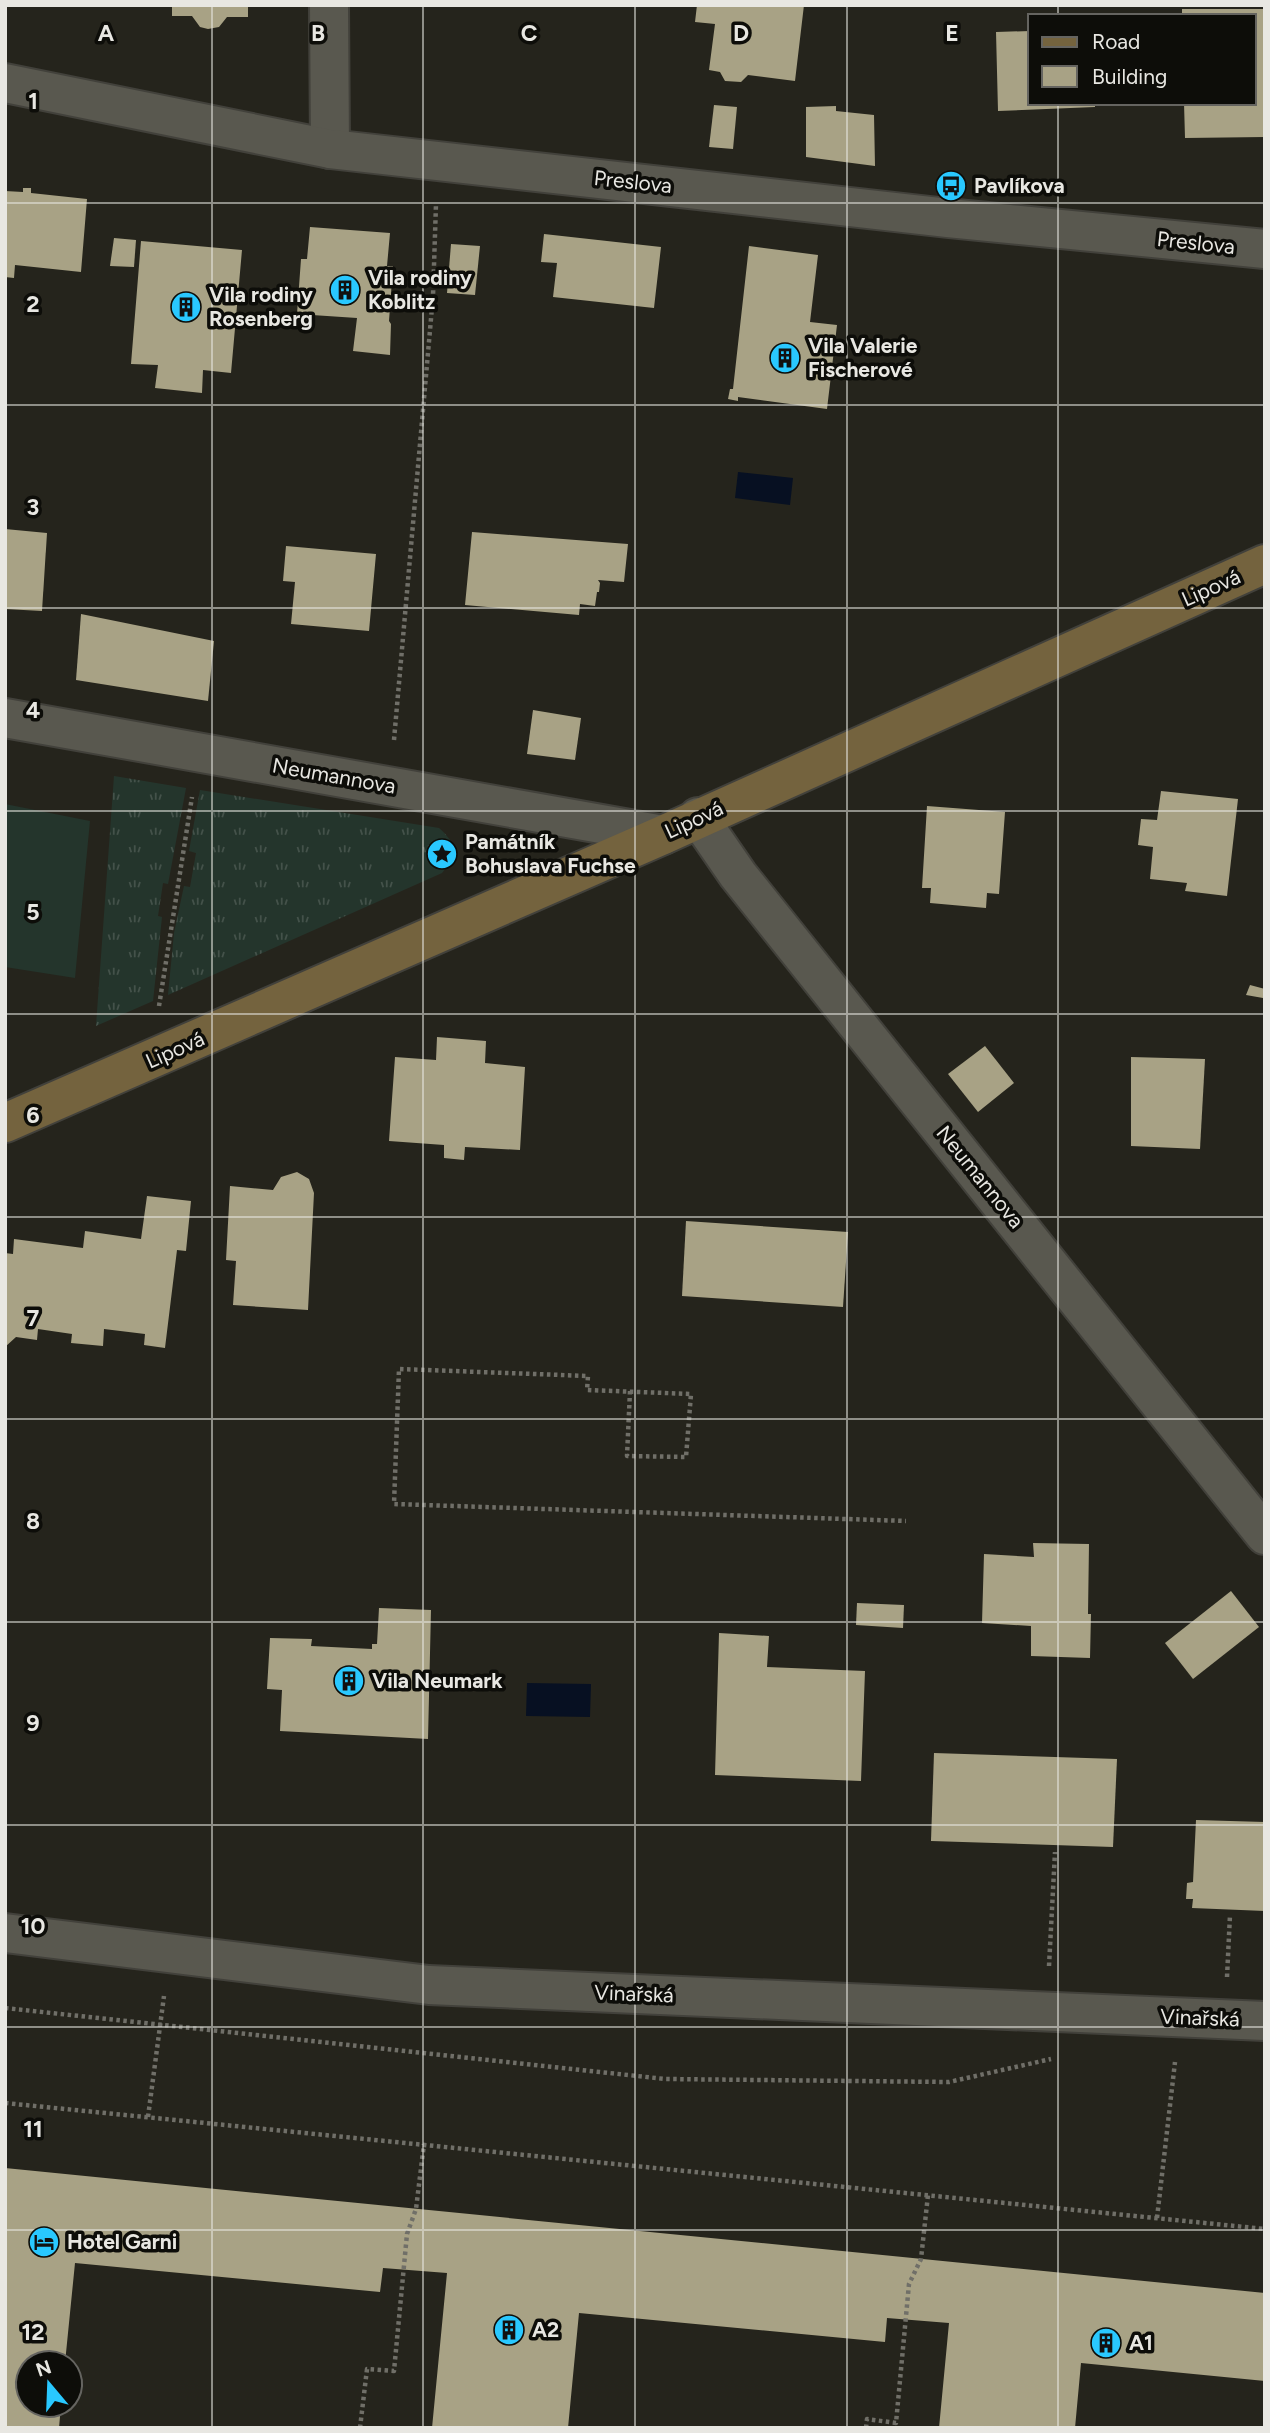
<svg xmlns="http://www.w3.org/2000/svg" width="1270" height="2433" viewBox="0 0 1270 2433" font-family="Figtree,sans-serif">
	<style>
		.grass { fill: url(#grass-tufts) }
		.garden { fill: #24352c }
		.water { fill: #071022 }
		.building { fill: #a8a285 }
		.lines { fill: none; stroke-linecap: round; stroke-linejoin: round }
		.street-casing { stroke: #42413b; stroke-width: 42 }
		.secondary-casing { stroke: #42413b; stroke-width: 42 }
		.path { stroke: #706f68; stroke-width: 4.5; stroke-dasharray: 3.5 3.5; stroke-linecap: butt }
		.street { stroke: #59584f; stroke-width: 38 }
		.secondary { stroke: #74633e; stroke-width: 38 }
		.grid { fill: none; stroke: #e8e7e2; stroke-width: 2; stroke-opacity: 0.55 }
		.labels { text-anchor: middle; stroke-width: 7; stroke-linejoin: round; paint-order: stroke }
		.street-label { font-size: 21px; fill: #e8e7e2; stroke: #0d0d09 }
		.poi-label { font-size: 21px; font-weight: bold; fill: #e8e7e2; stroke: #0d0d09; text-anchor: start }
		.grid-label { font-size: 23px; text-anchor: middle; font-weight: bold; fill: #e8e7e2; stroke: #0d0d09; stroke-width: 7; stroke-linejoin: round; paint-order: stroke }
	</style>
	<defs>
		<pattern id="grass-tufts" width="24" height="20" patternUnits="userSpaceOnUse" patternTransform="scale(1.75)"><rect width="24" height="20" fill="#24352c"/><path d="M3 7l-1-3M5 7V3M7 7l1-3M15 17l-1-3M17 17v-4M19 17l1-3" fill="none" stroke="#44524a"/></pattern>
	</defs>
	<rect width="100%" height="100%" fill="#25241c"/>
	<!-- grass -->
	<g class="grass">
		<path d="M114,776L186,788L168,884L163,883L158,916L162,917L153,1001L96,1026Z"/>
		<path d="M200,790L439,828C457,844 458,854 442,873L168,995L174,933L184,886L190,887L196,853L189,851Z"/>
	</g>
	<!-- garden -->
	<path class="garden" d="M5,804L90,821L75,978L5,967Z"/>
	<!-- water -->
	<g class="water">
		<path d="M738,472L793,478L790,505L735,498Z"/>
		<path d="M527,1683L591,1684L590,1717L526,1716Z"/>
	</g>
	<!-- building -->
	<g class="building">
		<path d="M172,5H248V17H227L219,27L208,29L200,27L192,16H172Z"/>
		<path d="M697,5H804L795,81L748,75L741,82L725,81L720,72L709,70L715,24L695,22Z"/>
		<path d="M1182,9H1265V137L1185,138L1184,103H1254V16H1182Z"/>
		<path d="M1030,31V103H1095V107L998,111L996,32Z"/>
		<path d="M714,105L737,107L733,149L709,147Z"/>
		<path d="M836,106V111L874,115L875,166L806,157V107Z"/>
		<path d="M23,188H31V193L87,199L81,272L15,265L14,278L5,277V191L23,192Z"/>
		<path d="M310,227L390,233L387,266H393L389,321L391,324L390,355L353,351L357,318L297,314L301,259H307Z"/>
		<path d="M544,234L661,247L654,308L553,297L557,263L541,262Z"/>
		<path d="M114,238L136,240L134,267L110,266Z"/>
		<path d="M141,241L242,250L231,373L203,370L202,393L155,388L158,365L131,364Z"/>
		<path d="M451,244L480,246L475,295L447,293Z"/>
		<path d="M749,246L818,255L810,322L837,325L827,409L738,397V401L728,399L730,389H733Z"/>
		<path d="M5,529L47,533L42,611L5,609Z"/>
		<path d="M472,532L628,544L624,582L598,580L600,583L599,592H597L595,606L580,604L579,615L465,605Z"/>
		<path d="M286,546L376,554L369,631L291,624L295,582L283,581Z"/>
		<path d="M81,614L214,641L208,701L76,680Z"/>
		<path d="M533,710L581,718L575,760L527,754Z"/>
		<path d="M1161,791L1238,799L1227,896L1185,891L1187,883L1150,879L1153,847L1138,845L1141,819L1157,820Z"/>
		<path d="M927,806L1005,812L999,894L987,893L986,908L930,903L931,888H922Z"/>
		<path d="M1250,985L1265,989L1263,998L1246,995Z"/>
		<path d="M437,1037L486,1041L485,1063L525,1067L520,1150L465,1147L464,1160L444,1158V1145L389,1141L395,1057L436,1060Z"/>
		<path d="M985,1046L1014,1083L978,1112L948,1074Z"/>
		<path d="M1131,1057L1205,1059L1200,1149L1131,1146Z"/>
		<path d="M297,1172L309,1179L314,1193L308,1310L233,1305L236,1261L226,1260L230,1186L273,1190L281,1177Z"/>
		<path d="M147,1196L191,1201L186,1251L177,1250L165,1348L144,1345L145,1334L104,1329L103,1346L71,1343L72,1334L38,1329L37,1340L16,1337L5,1347V1253L13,1254L14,1239L83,1248L85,1231L141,1239Z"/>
		<path d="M686,1221L848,1232L843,1307L682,1296Z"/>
		<path d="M1033,1543L1089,1544L1088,1614H1091L1090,1658L1031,1656V1626L982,1623L984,1554L1034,1557Z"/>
		<path d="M1231,1591L1259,1627L1193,1679L1165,1643Z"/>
		<path d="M857,1603L904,1605L903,1628L856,1625Z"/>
		<path d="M379,1608L431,1610L428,1739L280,1731L282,1690L267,1689L270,1638L312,1639L311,1646L372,1649V1644H377Z"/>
		<path d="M719,1633L769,1636L767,1667L865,1671L861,1781L715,1775Z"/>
		<path d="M934,1753L1117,1759L1113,1847L931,1841Z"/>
		<path d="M1196,1820L1265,1822V1911L1192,1908L1193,1899H1186L1187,1883L1193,1882Z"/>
		<path d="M5,2168L1265,2293V2381L1081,2363L1075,2428H939L949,2323L887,2318L885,2342L579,2313L568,2428H432L447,2273L383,2268L380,2292L75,2263L65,2363H28V2405H61L59,2428H5Z"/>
	</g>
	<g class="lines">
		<!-- street casing -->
		<g class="street-casing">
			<g id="street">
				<path d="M329,5L330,149"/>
				<path d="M5,83L330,149L948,218L1265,249"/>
				<path d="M5,718L663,835"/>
				<path d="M698,817L738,875L1265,1535"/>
				<path d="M5,1933L429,1985L1265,2021"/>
			</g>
		</g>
		<!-- secondary casing -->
		<g class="secondary-casing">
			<path id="secondary" d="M5,1123L663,835L1265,564"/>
		</g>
		<!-- path -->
		<g class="path">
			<path d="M394,740L433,296L436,204"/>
			<path d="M159,1006L192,797"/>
			<path d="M630,1391L627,1456L686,1457L691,1394L587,1390L588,1376L399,1369L394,1504L906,1521"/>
			<path d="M1049,1966L1055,1852"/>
			<path d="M1227,1977L1230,1915"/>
			<path d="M5,2008L665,2079L949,2082L1051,2059"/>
			<path d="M5,2103L1265,2229"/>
			<path d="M148,2117L164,1996"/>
			<path d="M1157,2218L1175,2062"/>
			<path d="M360,2428L367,2369L394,2371L407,2234L416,2209L424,2144"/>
			<path d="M866,2428L867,2419L896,2423L909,2284L921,2259L928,2195"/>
		</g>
		<!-- street -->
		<use href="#street" class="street"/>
		<!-- secondary -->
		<use href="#secondary" class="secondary"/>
	</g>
	<!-- grid -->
	<path class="grid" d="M212,5V2428M423,5V2428M635,5V2428M847,5V2428M1058,5V16M1058,103V2428M5,203H1265M5,405H1265M5,608H1265M5,811H1265M5,1014H1265M5,1217H1265M5,1419H1265M5,1622H1265M5,1825H1265M5,2027H1265M5,2230H1265"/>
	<!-- icons -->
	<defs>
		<g id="bus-disc" transform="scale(1.575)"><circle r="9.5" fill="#29c8ff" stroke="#0d0d09"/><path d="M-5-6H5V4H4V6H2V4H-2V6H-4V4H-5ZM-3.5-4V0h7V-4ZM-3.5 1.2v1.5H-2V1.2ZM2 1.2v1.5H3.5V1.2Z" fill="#111"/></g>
		<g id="building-disc" transform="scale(1.575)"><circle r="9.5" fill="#29c8ff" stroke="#0d0d09"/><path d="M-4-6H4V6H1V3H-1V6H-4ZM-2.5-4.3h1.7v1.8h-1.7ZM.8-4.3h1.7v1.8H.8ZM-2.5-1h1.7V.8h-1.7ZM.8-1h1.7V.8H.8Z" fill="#111"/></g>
		<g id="sight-disc" transform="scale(1.575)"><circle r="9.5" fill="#29c8ff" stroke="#0d0d09"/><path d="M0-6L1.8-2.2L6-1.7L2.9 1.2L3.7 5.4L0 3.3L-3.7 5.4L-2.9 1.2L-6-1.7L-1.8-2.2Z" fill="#111"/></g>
		<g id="hotel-disc" transform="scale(1.575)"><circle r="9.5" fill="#29c8ff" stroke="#0d0d09"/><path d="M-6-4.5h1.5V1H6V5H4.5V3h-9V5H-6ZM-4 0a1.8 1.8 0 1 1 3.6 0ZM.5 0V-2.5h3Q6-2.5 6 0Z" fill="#111"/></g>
	</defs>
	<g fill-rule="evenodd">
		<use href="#bus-disc" x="951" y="186"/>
		<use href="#building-disc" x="345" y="290"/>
		<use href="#building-disc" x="186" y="307"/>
		<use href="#building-disc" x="785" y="358"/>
		<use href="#sight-disc" x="442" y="854"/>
		<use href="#building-disc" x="349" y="1681"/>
		<use href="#hotel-disc" x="44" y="2242"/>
		<use href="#building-disc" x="509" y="2330"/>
		<use href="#building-disc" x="1106" y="2343"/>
	</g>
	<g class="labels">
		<!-- street labels -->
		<g class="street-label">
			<text transform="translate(633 182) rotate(6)" y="7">Preslova</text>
			<text transform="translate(1196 243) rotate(6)" y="7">Preslova</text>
			<text transform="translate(1211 588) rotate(-24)" y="7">Lipová</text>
			<text transform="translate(334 776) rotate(10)" y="7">Neumannova</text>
			<text transform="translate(694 820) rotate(-25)" y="7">Lipová</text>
			<text transform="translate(175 1050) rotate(-24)" y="7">Lipová</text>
			<text transform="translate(980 1177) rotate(51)" y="7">Neumannova</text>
			<text transform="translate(634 1994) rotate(2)" y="7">Vinařská</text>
			<text transform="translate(1200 2018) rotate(2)" y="7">Vinařská</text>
		</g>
		<!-- poi labels -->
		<g class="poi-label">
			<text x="974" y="193">Pavlíkova</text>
			<text x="368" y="285">Vila rodiny<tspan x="368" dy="24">Koblitz</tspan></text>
			<text x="209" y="302">Vila rodiny<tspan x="209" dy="24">Rosenberg</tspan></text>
			<text x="808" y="353">Vila Valerie<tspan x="808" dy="24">Fischerové</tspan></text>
			<text x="465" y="849">Památník<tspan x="465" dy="24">Bohuslava Fuchse</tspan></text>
			<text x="372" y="1688">Vila Neumark</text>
			<text x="67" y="2249">Hotel Garni</text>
			<text x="532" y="2337">A2</text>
			<text x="1129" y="2350">A1</text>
		</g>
	</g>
	<g class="grid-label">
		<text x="106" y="41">A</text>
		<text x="318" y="41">B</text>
		<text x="529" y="41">C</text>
		<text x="741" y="41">D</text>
		<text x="952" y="41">E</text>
		<text x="33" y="109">1</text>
		<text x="33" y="312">2</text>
		<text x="33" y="515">3</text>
		<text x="33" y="718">4</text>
		<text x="33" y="920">5</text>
		<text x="33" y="1123">6</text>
		<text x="33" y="1326">7</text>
		<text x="33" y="1529">8</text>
		<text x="33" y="1731">9</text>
		<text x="33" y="1934">10</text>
		<text x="33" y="2137">11</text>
		<text x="33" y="2340">12</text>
	</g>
	<!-- border -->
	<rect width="1270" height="2433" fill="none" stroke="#e8e7e2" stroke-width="14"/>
	<!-- legend -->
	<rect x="1028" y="14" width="228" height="91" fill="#0d0d09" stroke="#656460" stroke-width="2"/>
	<rect x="1042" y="37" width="35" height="10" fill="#74633e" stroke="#656460" stroke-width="2"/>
	<text x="1092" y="49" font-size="21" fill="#e8e7e2">Road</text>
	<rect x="1042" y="66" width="35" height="21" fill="#a8a285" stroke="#656460" stroke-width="2"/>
	<text x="1092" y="84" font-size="21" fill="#e8e7e2">Building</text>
	<!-- north arrow -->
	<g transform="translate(49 2384) rotate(341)"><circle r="33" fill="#0d0d09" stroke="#656460" stroke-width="2"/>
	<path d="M0-5L12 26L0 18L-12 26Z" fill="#29c8ff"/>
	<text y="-10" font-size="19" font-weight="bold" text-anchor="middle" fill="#e8e7e2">N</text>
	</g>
</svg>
